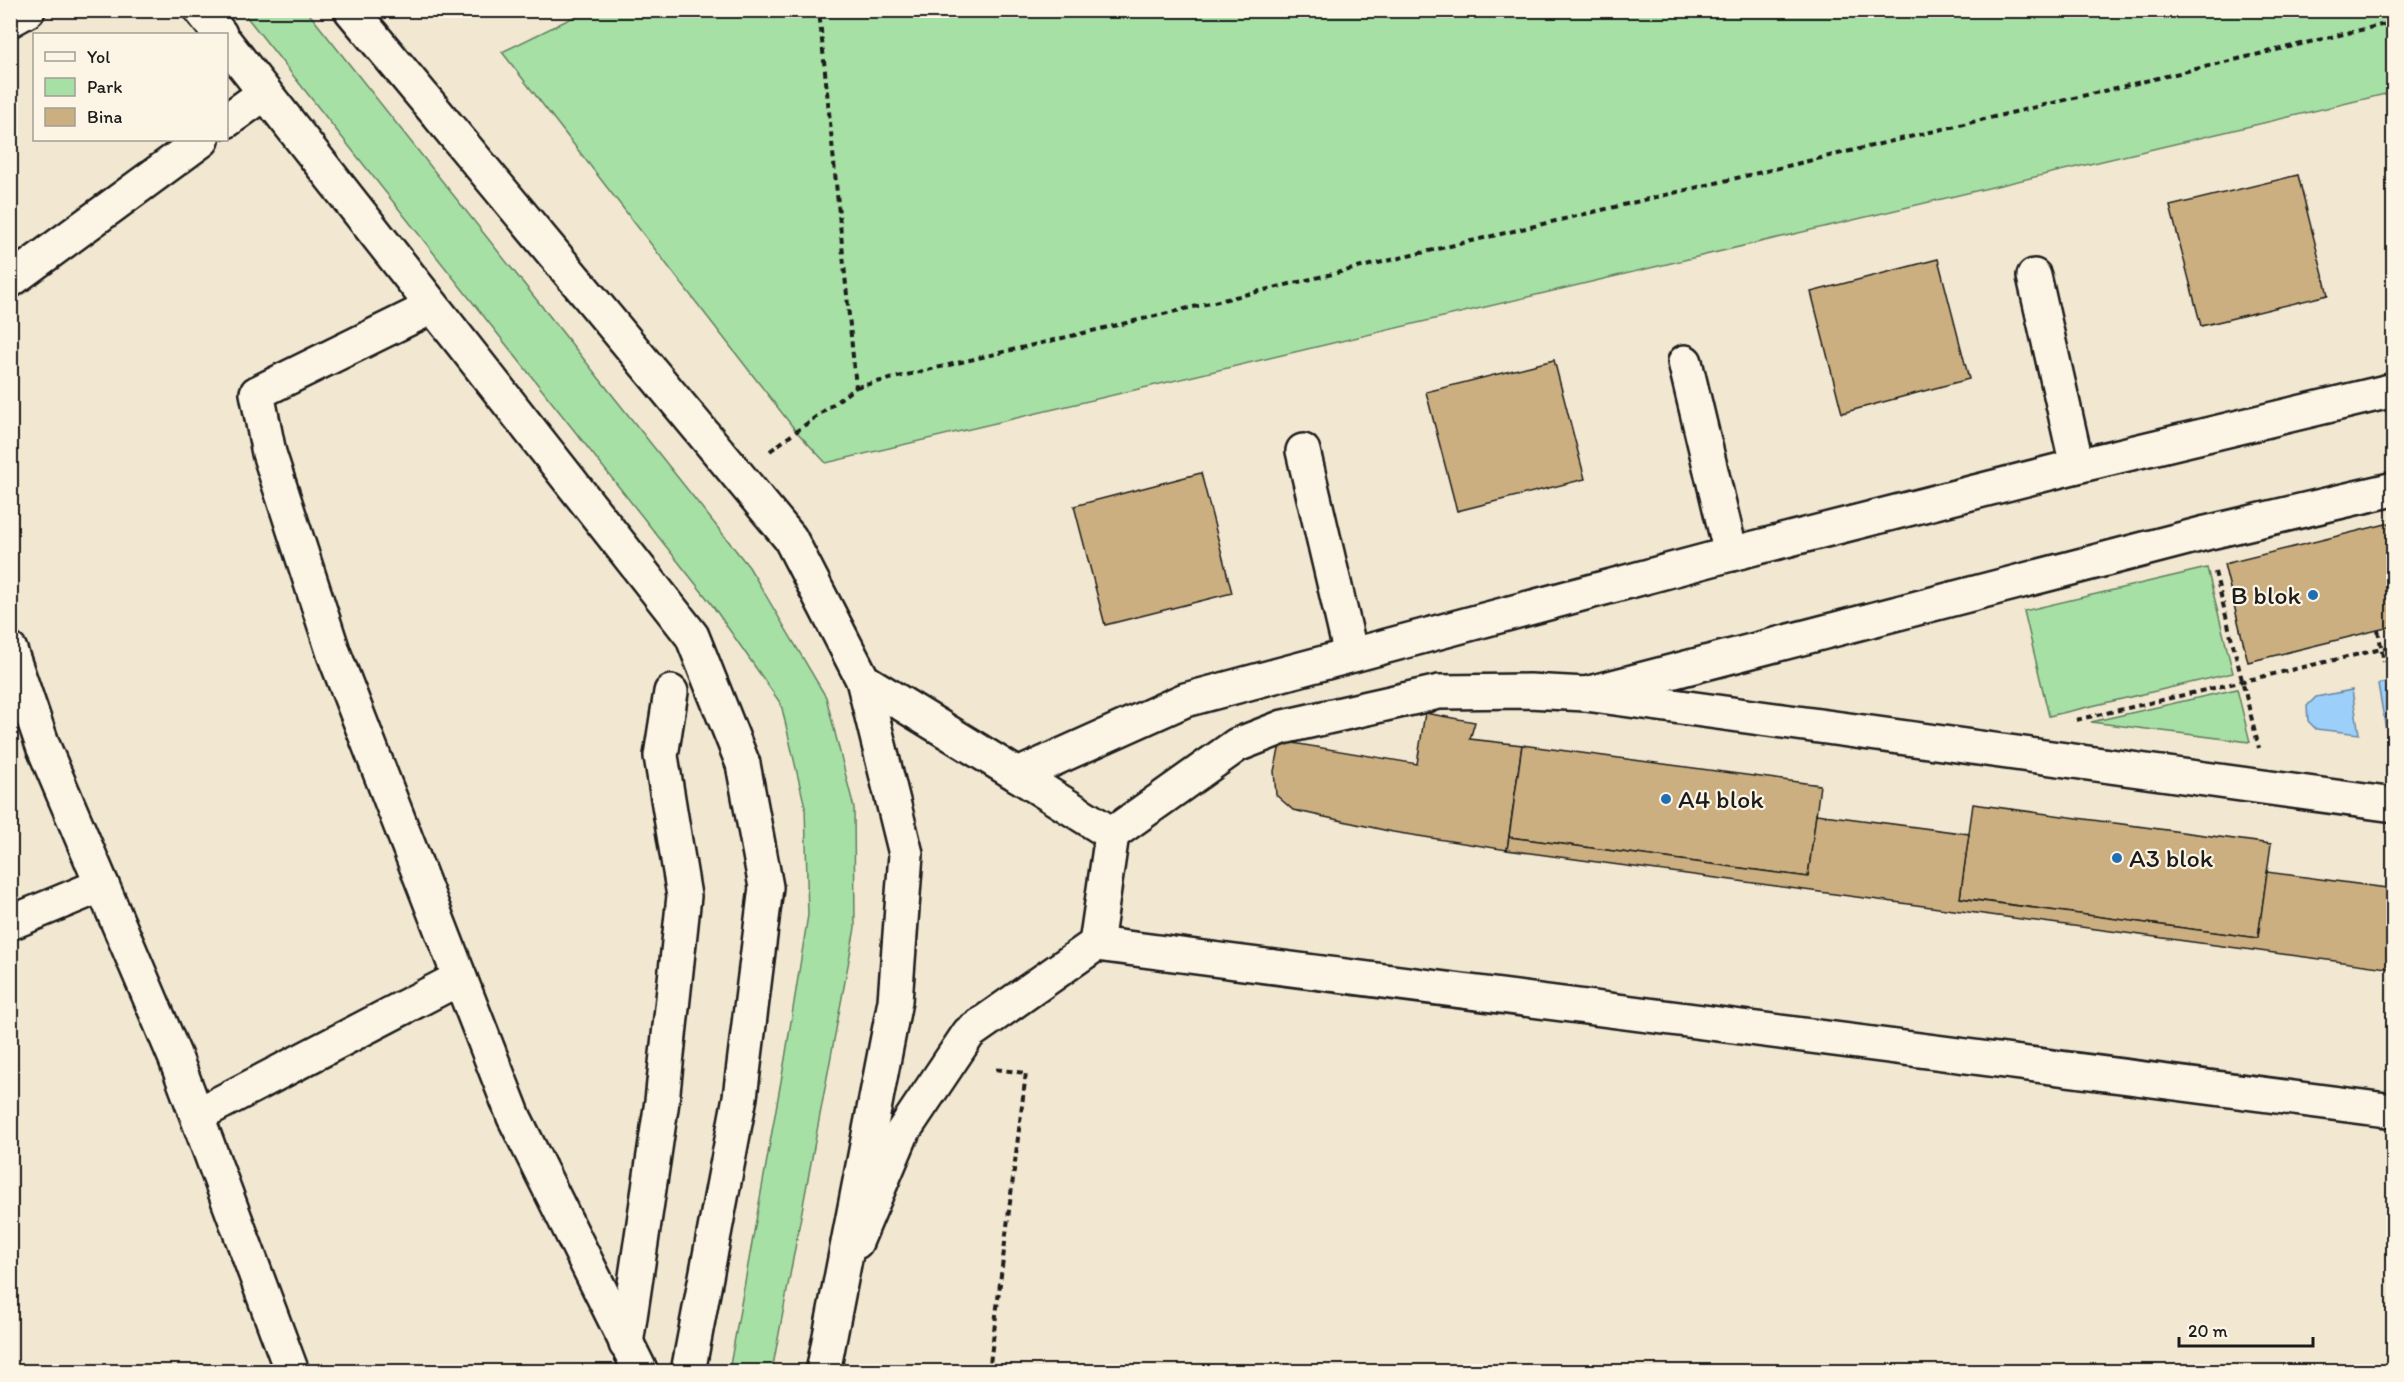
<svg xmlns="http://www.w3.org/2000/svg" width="2404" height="1382" viewBox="0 0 2404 1382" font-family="Itim,sans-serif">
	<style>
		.green { fill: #a6e0a5; stroke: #617e60; stroke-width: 1.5 }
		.water { fill: #9ccffa; stroke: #6987a1; stroke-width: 1.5 }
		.building { fill: #cbaf80; stroke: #1c1c1c; stroke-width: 1.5 }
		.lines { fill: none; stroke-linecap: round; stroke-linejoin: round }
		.minor-casing { stroke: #1c1c1c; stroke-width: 38 }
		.major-casing { stroke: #1c1c1c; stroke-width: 38 }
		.path { stroke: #1c1c1c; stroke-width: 4; stroke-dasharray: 6 4.5; stroke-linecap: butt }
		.minor { stroke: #fcf5e5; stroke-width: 33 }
		.major { stroke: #fcf5e5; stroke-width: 33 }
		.poi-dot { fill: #1f6fb2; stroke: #fcf5e5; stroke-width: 2 }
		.labels { text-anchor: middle; stroke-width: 4.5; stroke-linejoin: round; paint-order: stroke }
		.poi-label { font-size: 26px; fill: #1c1c1c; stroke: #fcf5e5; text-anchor: start }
	</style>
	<rect width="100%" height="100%" fill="#f2e7d1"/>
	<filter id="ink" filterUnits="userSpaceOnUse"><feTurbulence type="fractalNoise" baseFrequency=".0167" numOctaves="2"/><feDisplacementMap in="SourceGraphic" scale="12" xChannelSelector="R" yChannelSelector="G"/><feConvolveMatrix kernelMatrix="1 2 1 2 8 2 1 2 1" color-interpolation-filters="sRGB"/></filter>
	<g filter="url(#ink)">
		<!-- green -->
		<g class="green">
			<path d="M242,11H307L749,567L826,697L854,808L855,928L772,1371H729L785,1059L808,915L805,807L781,704L710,602Z"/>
			<path d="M586,11L2393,10L2394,92L826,463L796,431L502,52Z"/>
			<path d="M2207,568L2233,673L2049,716L2024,611Z"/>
			<path d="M2237,689L2250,742L2091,722Z"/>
		</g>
		<!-- water -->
		<g class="water">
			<path d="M2393,681H2394L2393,737L2387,736L2378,684Z"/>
			<path d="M2352,690L2359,734L2316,729L2308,721L2307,706L2316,697Z"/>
		</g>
		<!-- building -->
		<g class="building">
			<path d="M2298,175L2328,295L2201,326L2170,206Z"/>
			<path d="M1938,259L1969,379L1842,413L1811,292Z"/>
			<path d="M1554,360L1585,479L1457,511L1426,392Z"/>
			<path d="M1201,473L1232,593L1105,625L1074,506Z"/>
			<path d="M2394,522V626L2248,662L2224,564Z"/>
			<path d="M1425,713L1475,722L1470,739L1522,745L1507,850L1393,832L1293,810L1276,795L1274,771L1281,741L1417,764Z"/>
			<path d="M1522,745L1820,785L1808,877L1509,837Z"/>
			<path d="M1973,804L2271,844L2258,938L1960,898Z"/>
			<path d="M1816,814L1969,834L1960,898L2258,938L2267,872L2394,889V969L1507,850L1509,837L1808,877Z"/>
		</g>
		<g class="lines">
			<!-- minor casing -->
			<g class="minor-casing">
				<g id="minor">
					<path d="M10,20L28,10"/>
					<path d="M226,121L265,93"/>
					<path d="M2034,276L2077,466"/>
					<path d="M10,281L202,140"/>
					<path d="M432,307L257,393L269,453L334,654L514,1117L641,1372"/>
					<path d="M1685,362L1731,554"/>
					<path d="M1303,451L1351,655"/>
					<path d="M2394,489L2206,533L1586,694L2394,805"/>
					<path d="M10,650L43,746L175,1057L292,1372"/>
					<path d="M863,680L1018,775L1185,700L1731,554L2077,466L2394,390"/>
					<path d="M1018,775L1112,834L1096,944"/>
					<path d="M1112,834L1237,745L1283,727L1439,692L1529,691L1586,694"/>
					<path d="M10,923L102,885"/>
					<path d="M197,1115L460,978"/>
					<path d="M856,1242L902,1133L969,1033L1096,944L2394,1111"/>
					<path d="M626,1344L662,1101L684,896L661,756L671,692"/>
				</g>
			</g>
			<!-- major casing -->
			<g class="major-casing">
				<g id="major">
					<path d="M201,10L220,34"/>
					<path d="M351,10L790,538L863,680L906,854L895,1001L823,1372"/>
					<path d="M226,43L692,636L743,764L766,887L740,1097L688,1372"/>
				</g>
			</g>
			<!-- path -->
			<g class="path">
				<path d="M856,387L2394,22"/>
				<path d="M770,451L856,387L819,10"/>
				<path d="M2215,572L2259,748"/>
				<path d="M2378,630L2384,662"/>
				<path d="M2076,720L2394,646"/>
				<path d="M989,1372L1026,1073L993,1069"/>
			</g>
			<!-- minor -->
			<use href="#minor" class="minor"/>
			<!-- major -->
			<use href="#major" class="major"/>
		</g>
	</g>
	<!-- markers -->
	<g class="poi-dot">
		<circle cx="2313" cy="595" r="6"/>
		<circle cx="1666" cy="799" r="6"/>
		<circle cx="2117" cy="858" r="6"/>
	</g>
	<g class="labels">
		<!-- poi labels -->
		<g class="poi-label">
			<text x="2301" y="604" text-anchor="end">B blok</text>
			<text x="1678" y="808">A4 blok</text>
			<text x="2129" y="867">A3 blok</text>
		</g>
	</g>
	<!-- margin -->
	<rect width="2404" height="1382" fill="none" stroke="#fcf5e5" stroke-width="36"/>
	<rect x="18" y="18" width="2368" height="1346" fill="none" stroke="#1c1c1c" stroke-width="2" filter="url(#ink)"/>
	<!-- legend -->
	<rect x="33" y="33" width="195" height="108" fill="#fcf5e5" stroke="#a29e95" stroke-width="1.5"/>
	<rect x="45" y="52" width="30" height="9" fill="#fcf5e5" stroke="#a29e95" stroke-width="1.5"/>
	<text x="87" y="63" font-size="18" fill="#1c1c1c">Yol</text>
	<rect x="45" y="78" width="30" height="18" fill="#a6e0a5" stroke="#a29e95" stroke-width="1.5"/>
	<text x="87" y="93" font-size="18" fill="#1c1c1c">Park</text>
	<rect x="45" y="108" width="30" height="18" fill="#cbaf80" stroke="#a29e95" stroke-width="1.5"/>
	<text x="87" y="123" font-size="18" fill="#1c1c1c">Bina</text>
	<!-- scale -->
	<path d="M2179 1337v9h134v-9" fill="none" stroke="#1c1c1c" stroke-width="3"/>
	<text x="2188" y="1337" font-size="18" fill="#1c1c1c" stroke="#fcf5e5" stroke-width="4.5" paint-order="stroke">20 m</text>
</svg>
